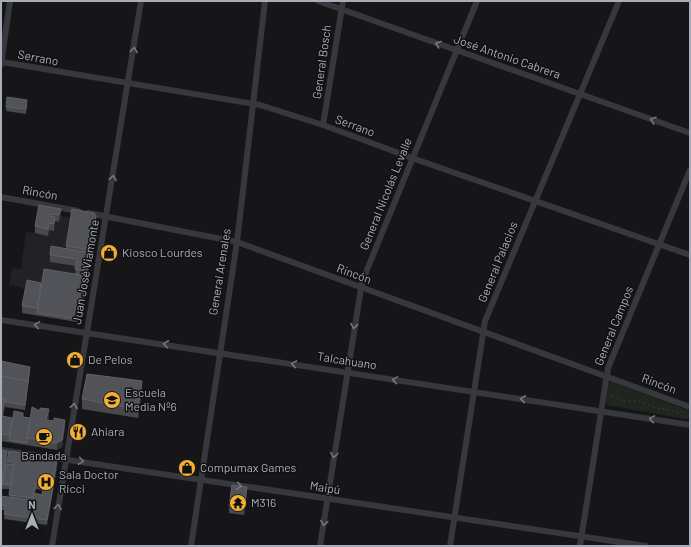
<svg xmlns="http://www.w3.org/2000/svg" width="691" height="547" viewBox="0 0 691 547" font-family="Barlow,sans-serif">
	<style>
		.built { fill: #222225 }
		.green { fill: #1e261f }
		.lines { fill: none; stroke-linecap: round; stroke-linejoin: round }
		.path { stroke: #3d3f44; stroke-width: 1; stroke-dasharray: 2 3; stroke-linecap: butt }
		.minor { stroke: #37383d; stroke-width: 6 }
		.wall { fill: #47494d; fill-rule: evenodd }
		.shaded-wall { fill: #2f3033 }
		.building { fill: #525359; stroke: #5f6168 }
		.oneway { stroke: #757881 }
		.labels { text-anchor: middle; stroke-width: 3; stroke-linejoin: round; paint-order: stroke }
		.street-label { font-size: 12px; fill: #a8adb8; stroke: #111113 }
		.poi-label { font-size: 12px; fill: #a8adb8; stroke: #111113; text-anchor: start }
	</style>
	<rect width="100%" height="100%" fill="#161618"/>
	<!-- built -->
	<path class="built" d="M39,212L94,222L96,225L80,320L77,322L22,313L26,289L9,285L12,268L21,269L26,232L35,233Z"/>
	<!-- green -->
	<path class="green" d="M611,382L690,411V420L607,405L606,402L609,384Z"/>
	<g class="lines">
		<!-- path -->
		<path class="path" d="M611,396H615L623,402L636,400L657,408L665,409L678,413L683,412"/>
		<!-- minor -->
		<g class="minor">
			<path d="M318,1L690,133"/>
			<path d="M2,62L260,105L323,125L412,158L690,255"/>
			<path d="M1,65L10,1"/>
			<path d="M323,125L343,1"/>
			<path d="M1,197L78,211"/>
			<path d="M88,213L237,242L690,407"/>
			<path d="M1,320L690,425"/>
			<path d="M1,450L646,546"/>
			<path d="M52,546L141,1"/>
			<path d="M191,546L237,242L265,1"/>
			<path d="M320,546L362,282L477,1"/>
			<path d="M450,546L485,321L619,1"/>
			<path d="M580,546L608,368L690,170"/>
		</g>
	</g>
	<!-- wall -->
	<g class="wall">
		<path d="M27,105L26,114L6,111V107Z"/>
		<path d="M39,205L61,209V216L59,222L55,221L54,231L49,230L48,236L35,233V226Z"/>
		<path d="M96,225L80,320L77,322L22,313V306L41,287L75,274L76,266L50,262V255L66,248V246Z"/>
		<path d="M1,361L30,369L25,410L5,407L3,417L12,423L23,417L30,418L49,416L48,420L65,427L62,447L57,450L1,441Z"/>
		<path d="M142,390L138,418L82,409V399Z"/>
		<path d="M1,450L7,458V464V461L57,467L47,525L4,519L5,510H1ZM2,489H10L9,497L1,496ZM36,489L43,490L42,495L35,493Z"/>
		<path d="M247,494L244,515L229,513V506Z"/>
	</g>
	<!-- shaded-wall -->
	<g class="shaded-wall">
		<path d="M61,209V216L59,222V215Z"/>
		<path d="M96,216V225L87,278V271Z"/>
		<path d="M55,217V224L54,231V224Z"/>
		<path d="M87,276L80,320L77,322V319Z"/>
		<path d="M30,367V369L25,410V405Z"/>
		<path d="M142,381V390L138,418V409Z"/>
		<path d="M5,399V407L2,424V416Z"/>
		<path d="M49,409V416L46,427V420Z"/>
		<path d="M65,420V427L62,447L57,450V443Z"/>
		<path d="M7,451V458L3,484H2V489L1,498V491Z"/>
		<path d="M57,460V467L47,525V520Z"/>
		<path d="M247,487V494L244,515V508Z"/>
	</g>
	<!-- building -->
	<g class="building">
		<path d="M7,97L27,100L26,109L6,107Z"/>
		<path d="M39,205L61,209L59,215L51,214L50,216L55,217L54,224L49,223L48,229L35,226Z"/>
		<path d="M72,209L94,213L96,216L90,250L66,246Z"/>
		<path d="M51,246L90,253L87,271L75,269L77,259L50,255Z"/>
		<path d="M44,269L87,276L80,318L77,319L37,313Z"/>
		<path d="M27,280L41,283L37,308L22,306Z"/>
		<path d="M1,361L30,367L28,383V381L1,376Z"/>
		<path d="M87,374L142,381L138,409L82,399Z"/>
		<path d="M1,376L28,381L25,405L5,402V399H1Z"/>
		<path d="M1,399H5L2,416L12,418L9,435L1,434Z"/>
		<path d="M32,407L40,411V408L49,409L46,420L54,421V418L65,420L62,440L57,443L27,438Z"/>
		<path d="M14,411L23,413V417L30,418L27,438V443L9,440Z"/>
		<path d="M1,450L7,451L1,491Z"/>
		<path d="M9,451L56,458L57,460L53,484L36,482L33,498L9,495L14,462L7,461Z"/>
		<path d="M6,464L14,465L11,485L2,484Z"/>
		<path d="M44,485L53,487L47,520L4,514L6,506L1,505V496L33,501L34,493L42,495Z"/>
		<path d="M232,485L247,487L244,508L229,506Z"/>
	</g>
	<!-- one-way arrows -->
	<defs><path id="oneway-chevron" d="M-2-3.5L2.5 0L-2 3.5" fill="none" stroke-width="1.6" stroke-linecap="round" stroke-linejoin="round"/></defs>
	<g class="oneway">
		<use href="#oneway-chevron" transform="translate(438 44) rotate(-160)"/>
		<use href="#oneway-chevron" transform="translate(134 50) rotate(-81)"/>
		<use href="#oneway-chevron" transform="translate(653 120) rotate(-161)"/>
		<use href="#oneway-chevron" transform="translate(113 178) rotate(-81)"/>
		<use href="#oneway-chevron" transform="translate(37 325) rotate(-171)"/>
		<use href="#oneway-chevron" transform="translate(354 326) rotate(99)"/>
		<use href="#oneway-chevron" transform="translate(166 344) rotate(-172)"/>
		<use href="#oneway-chevron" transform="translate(294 364) rotate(-171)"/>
		<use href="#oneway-chevron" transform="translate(395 380) rotate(-171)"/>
		<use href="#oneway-chevron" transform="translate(523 399) rotate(-172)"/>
		<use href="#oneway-chevron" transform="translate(74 406) rotate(-81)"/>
		<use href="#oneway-chevron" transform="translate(652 419) rotate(-171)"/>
		<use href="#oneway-chevron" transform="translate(334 455) rotate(98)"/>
		<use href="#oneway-chevron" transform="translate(81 461) rotate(9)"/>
		<use href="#oneway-chevron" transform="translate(239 486) rotate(9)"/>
		<use href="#oneway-chevron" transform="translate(58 507) rotate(-81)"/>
		<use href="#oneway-chevron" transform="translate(324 523) rotate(99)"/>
	</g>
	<!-- icons -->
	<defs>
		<g id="shop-disc" transform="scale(0.9)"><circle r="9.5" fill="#f2b134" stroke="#111113"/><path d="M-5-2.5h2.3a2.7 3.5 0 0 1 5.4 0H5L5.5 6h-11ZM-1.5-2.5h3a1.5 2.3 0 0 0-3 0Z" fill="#111"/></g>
		<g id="school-disc" transform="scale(0.9)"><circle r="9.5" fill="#f2b134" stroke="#111113"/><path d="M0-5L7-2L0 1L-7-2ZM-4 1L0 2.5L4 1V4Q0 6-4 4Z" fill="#111"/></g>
		<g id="restaurant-disc" transform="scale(0.9)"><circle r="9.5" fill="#f2b134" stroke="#111113"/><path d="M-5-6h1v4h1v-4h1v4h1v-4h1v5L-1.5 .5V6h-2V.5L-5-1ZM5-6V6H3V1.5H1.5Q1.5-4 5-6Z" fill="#111"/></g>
		<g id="cafe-disc" transform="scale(0.9)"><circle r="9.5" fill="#f2b134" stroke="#111113"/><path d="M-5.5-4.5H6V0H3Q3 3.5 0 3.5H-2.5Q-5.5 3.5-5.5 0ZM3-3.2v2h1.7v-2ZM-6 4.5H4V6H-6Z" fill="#111"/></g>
		<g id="hospital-disc" transform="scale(0.9)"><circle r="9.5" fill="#f2b134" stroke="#111113"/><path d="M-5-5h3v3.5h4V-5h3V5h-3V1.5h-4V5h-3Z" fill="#111"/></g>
		<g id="temple-disc" transform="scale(0.9)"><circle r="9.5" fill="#f2b134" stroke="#111113"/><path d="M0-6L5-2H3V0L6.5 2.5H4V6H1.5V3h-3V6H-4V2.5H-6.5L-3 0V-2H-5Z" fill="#111"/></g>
	</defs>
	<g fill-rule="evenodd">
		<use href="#shop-disc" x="109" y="253"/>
		<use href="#shop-disc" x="75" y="360"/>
		<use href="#school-disc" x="112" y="400"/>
		<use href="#restaurant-disc" x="78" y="432"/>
		<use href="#cafe-disc" x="44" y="437"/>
		<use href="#shop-disc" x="187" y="468"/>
		<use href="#hospital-disc" x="46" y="482"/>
		<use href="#temple-disc" x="238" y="503"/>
	</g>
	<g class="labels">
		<!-- street labels -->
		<g class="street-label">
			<text transform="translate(507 57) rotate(19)" y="4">José Antonio Cabrera</text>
			<text transform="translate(38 58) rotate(10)" y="4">Serrano</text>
			<text transform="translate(322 62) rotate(-82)" y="4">General Bosch</text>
			<text transform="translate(355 126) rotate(20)" y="4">Serrano</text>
			<text transform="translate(40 193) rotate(10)" y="4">Rincón</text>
			<text transform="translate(386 194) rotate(-68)" y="4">General Nicolás Levalle</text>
			<text transform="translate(498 262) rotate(-68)" y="4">General Palacios</text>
			<text transform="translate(86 272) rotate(-80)" y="4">Juan José Viamonte</text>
			<text transform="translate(220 272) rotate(-81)" y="4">General Arenales</text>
			<text transform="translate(354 274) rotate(20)" y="4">Rincón</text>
			<text transform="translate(614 326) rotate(-68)" y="4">General Campos</text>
			<text transform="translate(347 361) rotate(9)" y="4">Talcahuano</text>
			<text transform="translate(659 384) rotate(20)" y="4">Rincón</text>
			<text transform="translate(325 488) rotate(9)" y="4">Maipú</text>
		</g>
		<!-- poi labels -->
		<g class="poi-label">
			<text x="122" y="257">Kiosco Lourdes</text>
			<text x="88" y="364">De Pelos</text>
			<text x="125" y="397">Escuela<tspan x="125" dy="14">Media Nº6</tspan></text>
			<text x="91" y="436">Ahiara</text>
			<text x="44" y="460" text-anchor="middle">Bandada</text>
			<text x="200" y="472">Compumax Games</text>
			<text x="59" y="479">Sala Doctor<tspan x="59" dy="14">Ricci</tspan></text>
			<text x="251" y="507">M316</text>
		</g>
	</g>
	<!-- border -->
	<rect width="691" height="547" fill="none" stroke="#a8adb8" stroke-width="4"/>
	<!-- north arrow -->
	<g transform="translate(32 515)" stroke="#111113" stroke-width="3" paint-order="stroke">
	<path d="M0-3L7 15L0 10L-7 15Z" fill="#a8adb8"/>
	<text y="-6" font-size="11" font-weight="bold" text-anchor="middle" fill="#a8adb8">N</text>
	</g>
</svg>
